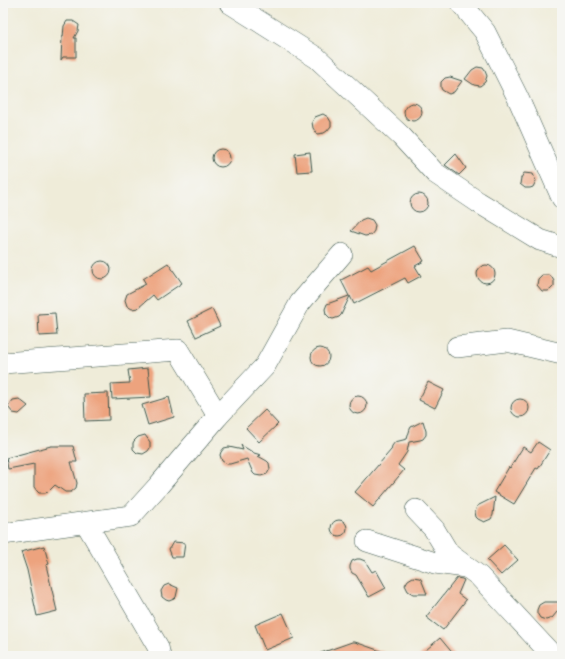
<svg xmlns="http://www.w3.org/2000/svg" width="565" height="659" viewBox="0 0 565 659" font-family="'Playpen Sans',sans-serif">
	<style>
		.building { fill: #eda37e }
		.lines { fill: none; stroke-linecap: round; stroke-linejoin: round }
		.minor-casing { stroke: #3e574d; stroke-width: 22 }
		.minor { stroke: #fff; stroke-width: 21 }
	</style>
	<rect width="100%" height="100%" fill="#f6f6f2"/>
	<filter id="ink" filterUnits="userSpaceOnUse"><feTurbulence type="fractalNoise" baseFrequency=".025" numOctaves="2"/><feDisplacementMap in="SourceGraphic" scale="8" xChannelSelector="R" yChannelSelector="G"/><feConvolveMatrix kernelMatrix="1 2 1 2 8 2 1 2 1" color-interpolation-filters="sRGB"/></filter>
	<filter id="wash" filterUnits="userSpaceOnUse"><feTurbulence type="fractalNoise" baseFrequency=".012" numOctaves="4" result="noise"/><feDisplacementMap in="SourceGraphic" scale="16" xChannelSelector="R" yChannelSelector="G"/><feGaussianBlur stdDeviation="0.9" result="paint"/><feColorMatrix in="noise" values="0 0 0 0 0 0 0 0 0 0 0 0 0 0 0 0 0 1.4 0 .05"/><feComposite in="paint" operator="in"/></filter>
	<g filter="url(#wash)">
		<rect width="100%" height="100%" fill="#efecd9"/>
		<g id="blocks">
			<!-- building -->
			<g class="building">
				<path d="M67,21H73L79,25L78,31L74,38H76V57H63L61,60L62,37H63L64,26Z"/>
				<path d="M477,67L483,68L485,71L487,76L485,82L480,86L474,85L465,79L472,70Z"/>
				<path d="M450,77L462,81L454,92L449,94L447,93L442,90L441,88V82L445,78Z"/>
				<circle cx="413" cy="112" r="9"/>
				<path d="M323,114L328,117L331,122V126L327,131L324,133L317,134L313,128L312,122L315,117Z"/>
				<circle cx="221" cy="158" r="9"/>
				<path d="M310,152L312,171L297,172L295,154Z"/>
				<path d="M456,154L466,168L459,175L445,165Z"/>
				<path d="M524,173L533,174L536,181L533,187L530,188H525L520,184L521,178Z"/>
				<circle cx="419" cy="203" r="9"/>
				<path d="M366,218L372,220L375,225L374,231L371,235L365,236L351,231L361,220Z"/>
				<path d="M415,246L424,261L415,266L421,276L408,283L405,278L354,304L350,296L341,315L339,317L333,319L330,318L326,314L325,309L327,304L349,296L341,280L368,266L371,270Z"/>
				<circle cx="102" cy="270" r="9"/>
				<path d="M168,263L182,283L157,300L153,295L138,308L132,309L127,306L125,300L127,294L146,284L143,279Z"/>
				<circle cx="486" cy="274" r="9"/>
				<path d="M542,275H548L551,276L554,281V286L550,290L548,291H542L537,285L538,279Z"/>
				<path d="M212,309L220,326L196,337L188,321Z"/>
				<path d="M55,313L57,335L39,336L38,314Z"/>
				<circle cx="320" cy="357" r="9"/>
				<path d="M148,368L151,397L112,399L111,384L130,383L128,370Z"/>
				<path d="M428,382L444,390L435,408L419,400Z"/>
				<path d="M108,393L109,420L85,421L84,394Z"/>
				<circle cx="358" cy="405" r="9"/>
				<path d="M169,397L174,417L148,425L142,405Z"/>
				<path d="M19,399L28,406L19,414L13,413L8,407L13,400Z"/>
				<circle cx="520" cy="408" r="9"/>
				<path d="M265,410L278,424L259,442L246,428Z"/>
				<path d="M423,421L426,431V435L423,439L420,440L409,442L407,452L398,465L404,470L373,507L355,492L391,450L392,446L395,442L407,439L410,429L411,427Z"/>
				<path d="M145,435L150,442V448L148,451L143,454L137,453L133,449V443L134,441L138,437Z"/>
				<path d="M538,442L550,450L538,469L536,468L514,504L494,492L509,467L510,468L523,447L531,452Z"/>
				<path d="M241,445L254,453L261,455L258,456L267,461L269,463L270,469L267,474L261,476L255,475L253,473L247,459L230,464H227L222,461L220,455L221,452L224,448L229,447L243,450Z"/>
				<path d="M51,446H73L77,462H71L77,483L76,488L71,492H65L55,485L48,492L45,493H39L37,491L34,487V464L8,469L6,458Z"/>
				<path d="M495,497L493,515L491,519L484,522L478,519L476,517L475,512L477,506Z"/>
				<circle cx="339" cy="528" r="8"/>
				<path d="M173,542L185,543L183,557H172L169,549Z"/>
				<path d="M504,545L518,560L501,575L487,560Z"/>
				<path d="M44,546L49,564L46,565L57,611L37,616L27,570L21,552Z"/>
				<path d="M357,559H360L365,561L372,572L376,570L386,588L369,597L356,575L352,573L350,569V566L352,561Z"/>
				<path d="M413,577L419,578L421,579L427,594H413L408,591L405,585L408,580Z"/>
				<path d="M457,578L462,579L464,580L458,594L466,600L443,630L426,617Z"/>
				<path d="M169,584L178,588L176,597L174,599L169,601L166,600L162,597L161,591L164,586Z"/>
				<path d="M544,602H562V606L552,618L546,620L540,618L537,613V610L539,605Z"/>
				<path d="M283,613L294,638L265,650L255,625Z"/>
				<path d="M440,638L455,656H419Z"/>
				<path d="M352,642H355L389,654L388,656H318V654Z"/>
			</g>
		</g>
	</g>
	<g filter="url(#ink)">
		<use href="#blocks" fill-opacity="0" stroke="#3e574d" stroke-width="1"/>
		<g class="lines">
			<!-- minor casing -->
			<g class="minor-casing">
				<g id="minor">
					<path d="M230,3L317,58L401,136L435,173L478,202L540,240L562,247"/>
					<path d="M461,3L485,32L518,98L562,198"/>
					<path d="M457,347L507,341L562,354"/>
					<path d="M3,363L178,350L218,416L159,485L131,516L3,534"/>
					<path d="M218,416L265,366L300,303L342,254"/>
					<path d="M416,510L434,529L449,554L479,576L553,656"/>
					<path d="M86,523L158,647L160,656"/>
					<path d="M367,541L435,563L466,567"/>
				</g>
			</g>
			<!-- minor -->
			<use href="#minor" class="minor"/>
		</g>
	</g>
	<!-- margin -->
	<rect width="565" height="659" fill="none" stroke="#f6f6f2" stroke-width="16"/>
</svg>
